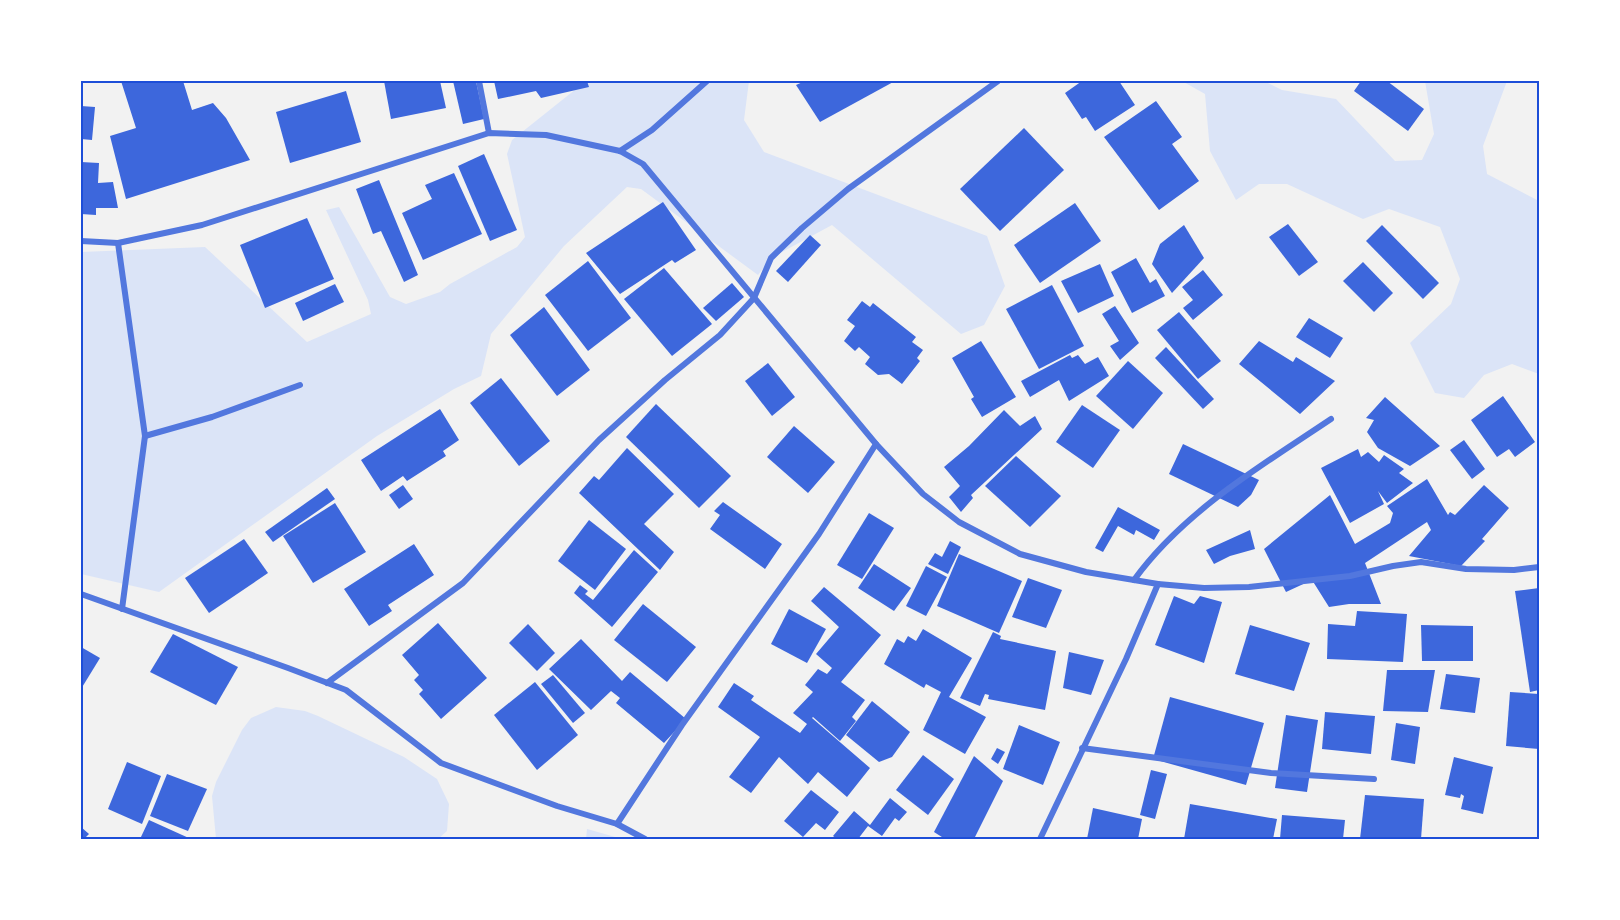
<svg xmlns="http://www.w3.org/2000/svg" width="1620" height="920" viewBox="0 0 1620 920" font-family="'Nunito Sans',sans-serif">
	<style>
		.green { fill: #dbe4f7 }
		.building { fill: #3d67dc }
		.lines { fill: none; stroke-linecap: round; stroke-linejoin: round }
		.minor { stroke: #5277de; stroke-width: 6 }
		.neatline { fill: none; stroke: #1d4ed8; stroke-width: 2 }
	</style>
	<rect width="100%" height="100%" fill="#f2f2f2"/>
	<!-- green -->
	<g class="green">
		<path d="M586,81H749L744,120L764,152L987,236L1005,286L984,325L961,334L832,225L771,258L758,275L641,189L627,187L564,246L491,334L481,376L454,389L377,436L159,592L81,574V252L205,247L307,342L371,314L368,300L326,210L339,207L390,297L406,304L440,292L450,284L517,247L525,237L507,154L512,140Z"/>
		<path d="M1182,81H1264L1282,90L1336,99L1395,161L1422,160L1434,134L1425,81H1507L1483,146L1487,174L1539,201V374L1512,364L1484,375L1464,398L1435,393L1410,343L1451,304L1460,279L1440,227L1389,209L1363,219L1287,184H1259L1236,200L1210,151L1205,94Z"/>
		<path d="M276,707L305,711L318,716L404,757L437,779L449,804L447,831L438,839H216L212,796L216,782L242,730L251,718Z"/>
		<path d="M587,829L622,839H586Z"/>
	</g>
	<!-- building -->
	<g class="building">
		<path d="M121,81H183L192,110L213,103L226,118L250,160L126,199L110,136L136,128Z"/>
		<path d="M384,81H440L446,108L391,119Z"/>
		<path d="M453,81H476L484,119L463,124Z"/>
		<path d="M494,81H587L589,87L541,98L536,91L498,99Z"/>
		<path d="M805,81H895L820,122L796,85Z"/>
		<path d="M1082,81H1119L1135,105L1095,131L1086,117L1082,119L1065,93Z"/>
		<path d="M1361,81H1387L1424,109L1408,131L1354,91Z"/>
		<path d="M346,91L361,142L290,163L276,112Z"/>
		<path d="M1156,101L1182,137L1172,144L1199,181L1159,210L1104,137Z"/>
		<path d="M81,106L95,107L92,140L81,139Z"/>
		<path d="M1024,128L1064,170L1000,231L960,189Z"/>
		<path d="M484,154L517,230L490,241L458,166Z"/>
		<path d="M81,162L99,163L98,183L113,182L118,208H96V215L81,214Z"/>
		<path d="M454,173L482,234L423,260L402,213L432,199L425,185Z"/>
		<path d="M379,180L418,275L404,282L381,231L373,234L356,189Z"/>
		<path d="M663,202L696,250L675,263L672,260L620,294L586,253Z"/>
		<path d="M1075,203L1101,241L1040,283L1014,245Z"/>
		<path d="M307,218L334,279L265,308L240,245Z"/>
		<path d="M1288,224L1318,262L1299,276L1269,237Z"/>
		<path d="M1184,225L1204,258L1172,293L1152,264L1160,244Z"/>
		<path d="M1382,225L1439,283L1423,299L1366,241Z"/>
		<path d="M810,235L821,245L788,282L776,271Z"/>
		<path d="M1136,258L1150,283L1156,279L1165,296L1132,313L1111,272Z"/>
		<path d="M588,261L631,318L588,351L545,295Z"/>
		<path d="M1363,262L1393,293L1374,312L1343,281Z"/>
		<path d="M1100,264L1114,296L1078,313L1061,281Z"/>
		<path d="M664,268L712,324L672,356L624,299Z"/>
		<path d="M1203,270L1223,295L1193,320L1183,308L1193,300L1182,287Z"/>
		<path d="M732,283L744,297L716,321L703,308Z"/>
		<path d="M335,284L344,302L303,321L295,303Z"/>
		<path d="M1052,285L1084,346L1039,369L1006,309Z"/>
		<path d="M862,301L870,307L873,303L916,337L912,342L923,350L917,358L920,361L902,384L889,374L878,375L865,364L870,357L859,347L855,351L844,341L855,326L847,320Z"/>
		<path d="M1115,306L1139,343L1120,360L1110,346L1119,341L1102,314Z"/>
		<path d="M544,307L590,370L557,396L510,335Z"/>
		<path d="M1179,312L1221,361L1198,379L1157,330Z"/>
		<path d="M1309,318L1343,338L1330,358L1296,337Z"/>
		<path d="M981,341L1016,397L982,417L971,399L974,397L952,358Z"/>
		<path d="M1259,341L1293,362L1296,357L1335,381L1300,414L1239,364Z"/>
		<path d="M1166,347L1214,399L1203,409L1155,358Z"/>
		<path d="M1070,355L1072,358L1078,355L1085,364L1098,357L1109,376L1069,401L1059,380L1030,397L1021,381Z"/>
		<path d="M1128,361L1163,393L1133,429L1096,396Z"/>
		<path d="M768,363L795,397L772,416L745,381Z"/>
		<path d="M501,378L550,441L519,466L470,403Z"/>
		<path d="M1503,396L1535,442L1515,457L1509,449L1497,457L1471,420Z"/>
		<path d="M1385,397L1440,446L1410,466L1378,448L1367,432L1374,420L1366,418Z"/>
		<path d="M656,404L731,476L699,508L626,437Z"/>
		<path d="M1082,405L1120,430L1093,468L1056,442Z"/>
		<path d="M440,409L459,440L443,451L446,456L407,481L403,476L381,491L361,460Z"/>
		<path d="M1004,410L1020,426L1035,416L1042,429L971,495L973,498L961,512L949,497L960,486L944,467L969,446Z"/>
		<path d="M794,426L835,462L808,493L767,457Z"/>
		<path d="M1464,440L1485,469L1472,479L1450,450Z"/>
		<path d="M1183,444L1259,480L1251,495L1238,507L1169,474Z"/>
		<path d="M627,448L674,494L644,524L674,552L660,570L579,493L594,476L599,480Z"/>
		<path d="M1358,449L1361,457L1368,452L1379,462L1384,455L1404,469L1399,473L1413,483L1387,503L1378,491L1384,504L1350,523L1321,468Z"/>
		<path d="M1016,456L1061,496L1030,527L985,486Z"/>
		<path d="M1427,479L1448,515L1450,512L1455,515L1484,485L1509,508L1482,539L1485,541L1461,566L1409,556L1431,530L1427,522L1365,563L1381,604H1349L1329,607L1312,580L1286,592L1264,549L1330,495L1355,544L1390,523L1393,513L1387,506Z"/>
		<path d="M403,485L413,499L399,509L389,495Z"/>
		<path d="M327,488L335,499L273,542L265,532Z"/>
		<path d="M723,502L782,544L765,569L710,529L720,515L714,511Z"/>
		<path d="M335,503L366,552L313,583L283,536Z"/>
		<path d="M1118,507L1160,530L1154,540L1136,530L1134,535L1118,526L1103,552L1095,548Z"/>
		<path d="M869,513L894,528L862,579L837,565Z"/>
		<path d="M589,520L626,549L595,590L558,561Z"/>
		<path d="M1250,530L1255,549L1230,556L1214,564L1206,550Z"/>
		<path d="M244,539L268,573L209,613L185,578Z"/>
		<path d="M950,541L961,547L948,574L928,564L935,553L942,557Z"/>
		<path d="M414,544L434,575L388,605L392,611L369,626L344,589Z"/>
		<path d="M634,550L658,572L612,627L574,593L580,585L588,591L585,594L593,600Z"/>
		<path d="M959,554L1022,581L999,633L937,606Z"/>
		<path d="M874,564L911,588L894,611L858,588Z"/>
		<path d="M926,566L947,577L926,616L906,606Z"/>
		<path d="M1028,578L1062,590L1046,628L1012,617Z"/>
		<path d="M824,587L881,635L841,682L865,700L852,717L856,721L840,741L813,717L812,718L870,768L847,797L818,772L808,784L779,757L751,793L729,777L760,737L718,707L734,683L754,696L751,700L800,733L807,724L793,713L813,692L805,685L818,669L827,674L832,668L816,654L839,627L811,601Z"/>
		<path d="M1539,588V690L1530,692L1515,591Z"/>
		<path d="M1174,596L1194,604L1200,596L1222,602L1204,663L1155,645Z"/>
		<path d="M643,604L696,647L667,682L614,640Z"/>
		<path d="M789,609L826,629L807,663L771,644Z"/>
		<path d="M1357,611L1407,614L1403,662L1327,659L1328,624L1355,626Z"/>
		<path d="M438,623L487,678L441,719L419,694L423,690L414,680L419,675L402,655Z"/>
		<path d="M528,624L555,653L537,671L509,643Z"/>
		<path d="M1250,625L1310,643L1294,691L1235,674Z"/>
		<path d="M1421,625L1473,626V661H1422Z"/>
		<path d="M923,629L972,658L949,697L986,717L965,754L923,730L941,692L926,684L924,688L884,664L897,639L904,643L908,636L916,641Z"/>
		<path d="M993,632L1001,636L1000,639L1056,651L1045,710L988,699L989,695L985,694L980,706L960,698Z"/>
		<path d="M173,634L238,667L216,705L150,672Z"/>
		<path d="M581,639L622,681L630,672L686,719L664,743L616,703L620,698L611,691L591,710L549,669Z"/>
		<path d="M81,647L100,658L81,689Z"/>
		<path d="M1069,652L1104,660L1091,695L1063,688Z"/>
		<path d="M1387,670H1435L1428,712L1383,711Z"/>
		<path d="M1446,674L1480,678L1475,713L1440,709Z"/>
		<path d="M553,675L585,713L573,723L541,684Z"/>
		<path d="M535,682L578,735L537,770L494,715Z"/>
		<path d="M1510,692L1539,694V749L1506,746Z"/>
		<path d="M1170,697L1264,723L1246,785L1153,759Z"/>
		<path d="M872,701L910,732L892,757L879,762L846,735Z"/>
		<path d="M1325,712L1375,716L1371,754L1322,749Z"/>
		<path d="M1286,715L1318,720L1307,792L1275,788Z"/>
		<path d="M1396,723L1420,727L1415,764L1391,760Z"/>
		<path d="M1019,725L1060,742L1043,785L1003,769Z"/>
		<path d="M997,748L1005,752L998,764L991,759Z"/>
		<path d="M923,755L954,779L928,815L896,790Z"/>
		<path d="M974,756L1003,781L974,839H945L934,832Z"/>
		<path d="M1454,757L1493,767L1483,814L1461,809L1464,796L1461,794L1460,798L1445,795Z"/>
		<path d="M127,762L161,776L142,824L108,809Z"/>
		<path d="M1151,770L1167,774L1155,819L1140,815Z"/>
		<path d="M167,774L207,789L188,831L150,816Z"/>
		<path d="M811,790L839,812L825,830L816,823L803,837L784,821Z"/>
		<path d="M1365,795L1424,799L1421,839H1360Z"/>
		<path d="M890,798L907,812L899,821L895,818L882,836L868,826L858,839H837L833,836L854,811L870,825Z"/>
		<path d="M1190,804L1277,819L1273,839H1184Z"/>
		<path d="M1093,808L1142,819L1138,839H1087Z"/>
		<path d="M1282,815L1345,820L1343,839H1280Z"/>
		<path d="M149,820L191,839H140Z"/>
		<path d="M81,827L89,834L84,839H81Z"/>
	</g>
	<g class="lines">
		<!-- minor -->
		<g class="minor">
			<path d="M479,81L489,133"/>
			<path d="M620,151L652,130L707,81"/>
			<path d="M81,241L118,243L202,225L489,133L546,135L620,151L643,164L876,444L923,494L959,522L1020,554L1086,572L1158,584L1126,659L1040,839"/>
			<path d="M118,243L145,436L122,609"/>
			<path d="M145,436L212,417L300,385"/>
			<path d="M1134,580C1184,511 1261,466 1331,419"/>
			<path d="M1158,584L1204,588L1249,587L1350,576L1393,566L1421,562L1466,569L1514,570L1539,567"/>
			<path d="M81,594L288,668L346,690L441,763L557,806L617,824L645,839"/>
			<path d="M327,683L463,583L599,440L665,380L720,335L754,298L771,258L802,228L848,189L998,81"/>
			<path d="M1082,748L1271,773L1374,779"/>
			<path d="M617,824L682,725L819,534L876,444"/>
		</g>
	</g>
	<!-- border -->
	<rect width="1620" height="920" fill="none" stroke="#ffffff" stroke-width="165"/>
	<rect x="82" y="82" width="1456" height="756" class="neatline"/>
</svg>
